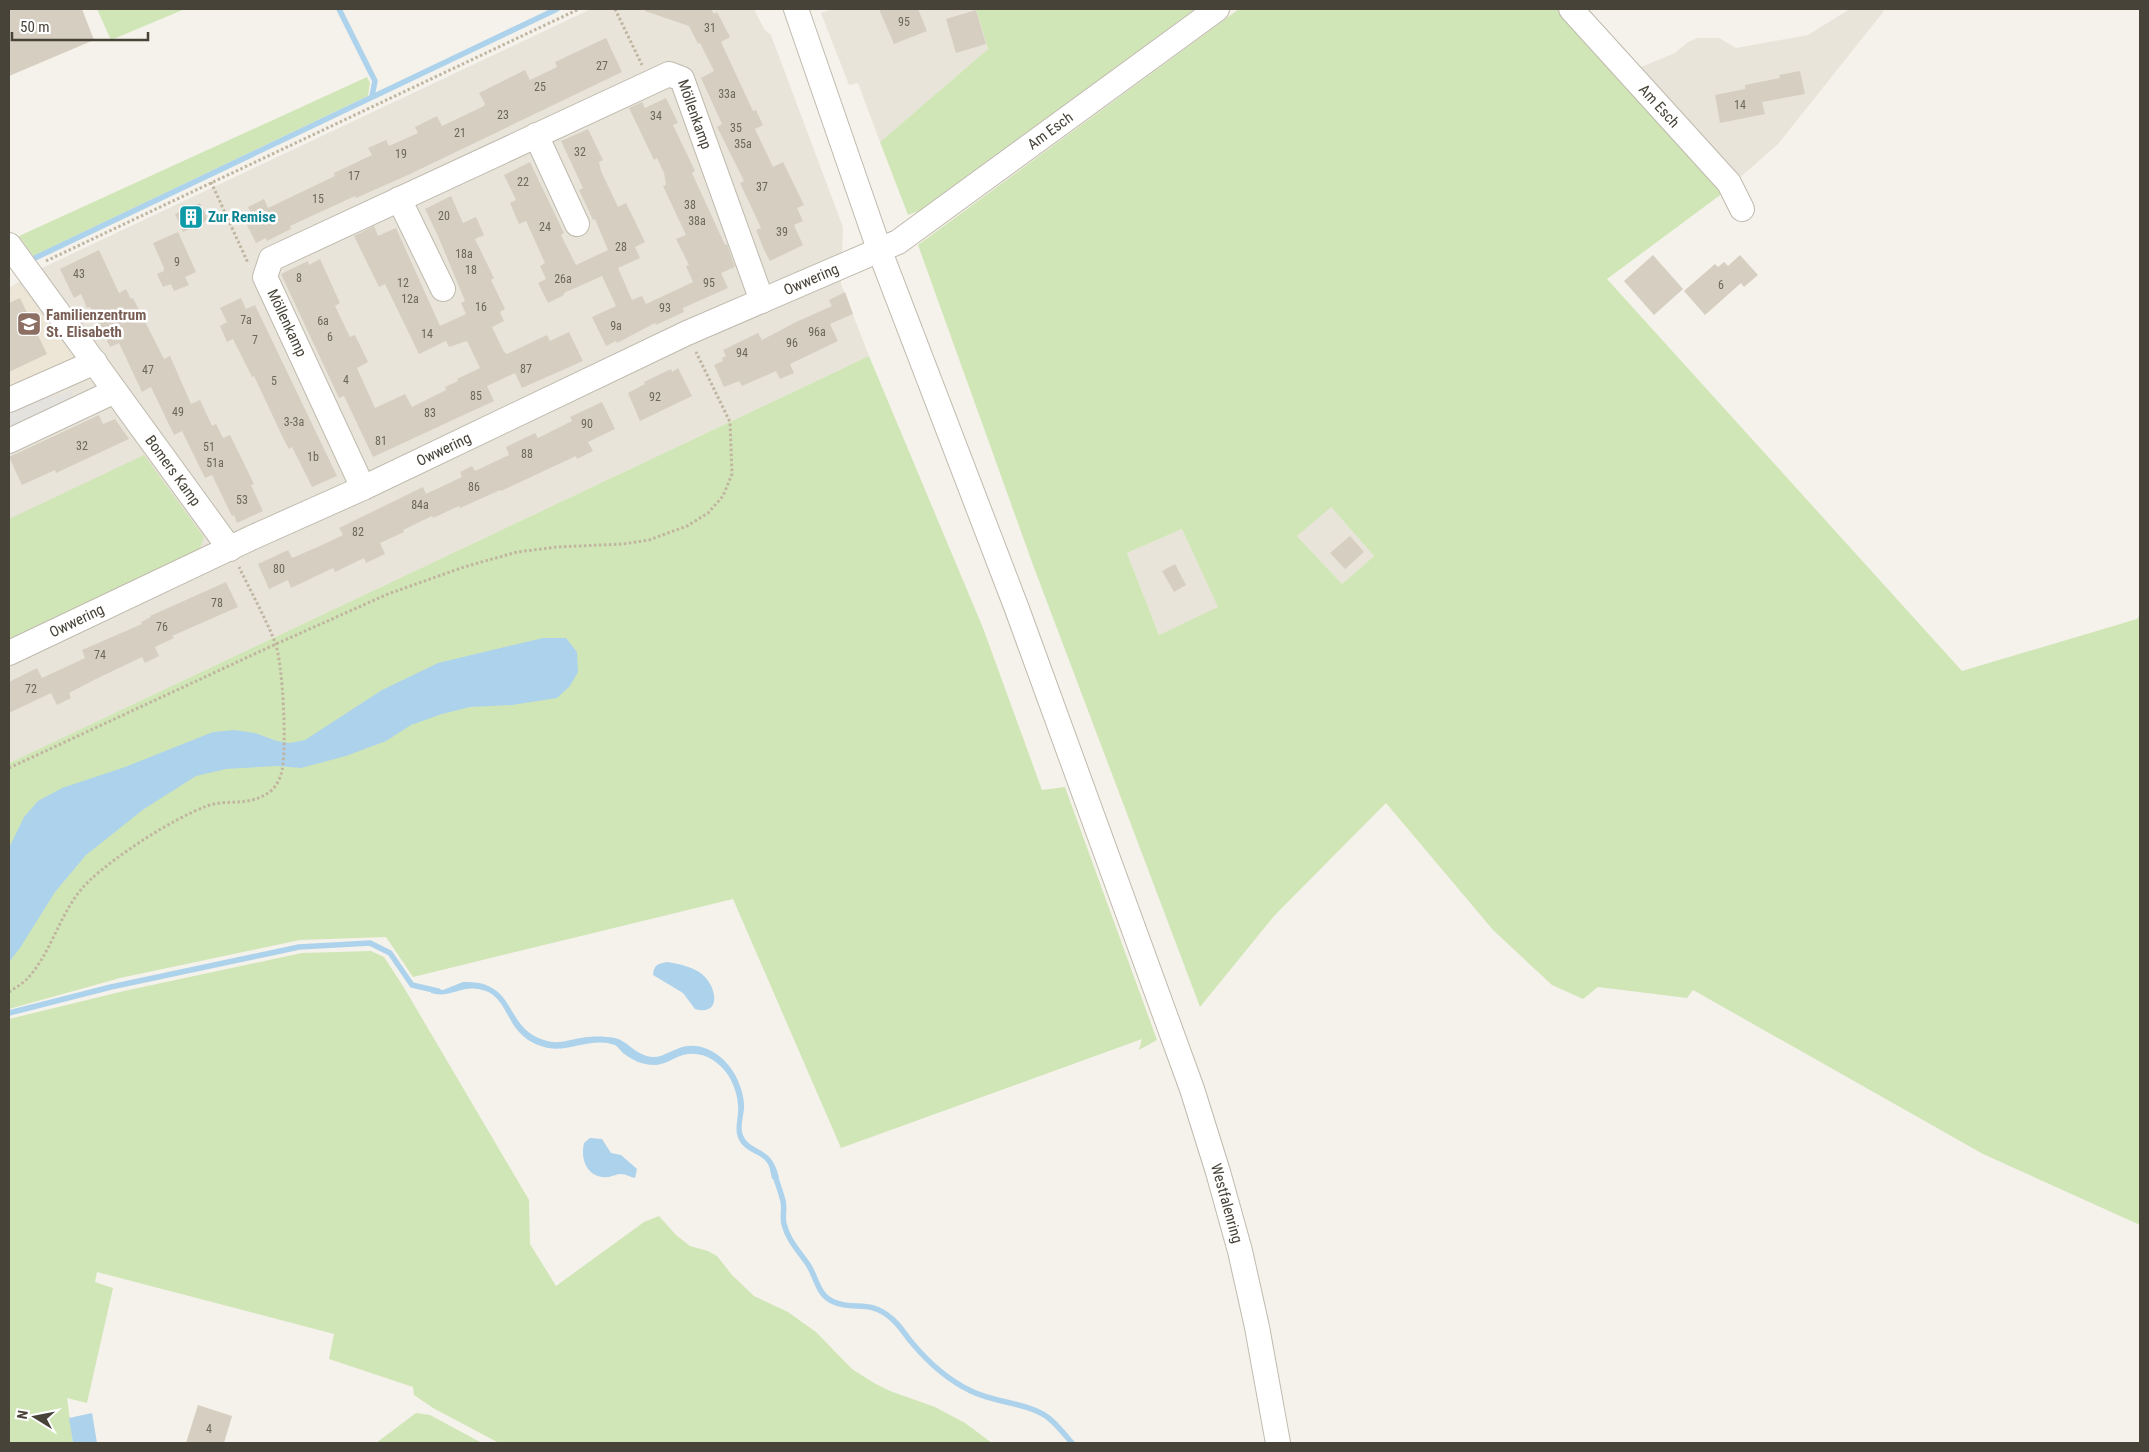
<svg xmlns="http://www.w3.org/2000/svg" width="2149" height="1452" font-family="'Roboto Condensed',sans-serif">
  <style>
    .residential { fill: #e8e4da }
    .education { fill: #ede6d6 }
    .green { fill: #d1e6b7; fill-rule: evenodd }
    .parking { fill: #e4e2df }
    .water { fill: #add2ec }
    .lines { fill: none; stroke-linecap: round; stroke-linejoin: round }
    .stream { stroke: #add2ec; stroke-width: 5.5 }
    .building { fill: #d6cec1 }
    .minor-casing { stroke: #c0baae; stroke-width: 26 }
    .path { stroke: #c0b5a0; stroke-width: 3; stroke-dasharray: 2.5 2.5; stroke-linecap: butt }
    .minor { stroke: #fff; stroke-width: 24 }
    .labels { text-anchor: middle; stroke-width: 5; stroke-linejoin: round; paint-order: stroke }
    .number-label { font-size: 12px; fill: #6c665b }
    .street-label { font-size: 15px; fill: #484339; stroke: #fff }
    .culture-label { font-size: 15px; font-weight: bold; fill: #0d838f; stroke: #fff; text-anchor: start }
    .education-label { font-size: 15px; font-weight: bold; fill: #785e54; stroke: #fff; text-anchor: start }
  </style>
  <rect width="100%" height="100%" fill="#f5f2eb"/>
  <g class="residential">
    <path d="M591,9H754L764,29L771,35L843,227L841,284L869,356L9,763V288L42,268Z"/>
    <path d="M832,9H976L988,49L880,142L858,83L849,85L821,13Z"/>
    <path d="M1850,9H1882L1884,11L1778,144L1736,181L1636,69L1675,53L1688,42L1698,38H1719L1736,48L1808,35Z"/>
    <path d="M1330,506L1374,556L1342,584L1297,536Z"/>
    <path d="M1182,529L1219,608L1159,635L1127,553Z"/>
  </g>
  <path class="education" d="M19,283L75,360L9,393V288Z"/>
  <g class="green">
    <path d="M97,9H185L111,40Z"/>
    <path d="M976,9H1195L921,210L908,215L880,142L988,49Z"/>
    <path d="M1239,9H1562L1727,190L1607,279L1962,671L2137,619L2140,615V1225L1983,1154L1693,990L1687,998L1598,987L1583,999L1552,985L1493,930L1386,803L1274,916L1200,1007L1033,565L918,245ZM1331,507L1374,556L1342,584L1297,536ZM1182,529L1218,607L1159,635L1127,553Z"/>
    <path d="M367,77L370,83L368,96L33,256L19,236Z"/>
    <path d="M869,356L983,628L1042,790L1065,787L1157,1040L1139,1050L1142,1039L841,1148L733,899L413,977L386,937L300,940L120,978L9,1009V763Z"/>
    <path d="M144,455L204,537L200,549L9,640V519Z"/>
    <path d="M371,951L384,957L403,986L529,1200L530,1244L556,1286L644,1222L659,1216L676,1235L690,1246L708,1251L717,1256L732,1275L754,1296L788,1312L816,1332L852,1369L874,1383L890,1391L935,1407L965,1423L992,1443H499L433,1408L414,1395L413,1387L329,1359L334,1334L97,1272L95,1282L113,1288L87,1403L67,1398L73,1443H9V1019L124,991L302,953Z"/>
    <path d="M416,1413L430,1415L482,1443H376Z"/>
  </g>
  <path class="parking" d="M54,384L53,399L73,389L71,407L9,435V405Z"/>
  <g class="water">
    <path d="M543,638H566L577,652L578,672L570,686L557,698L512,705L470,707L442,714L411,725L386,741L346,756L301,768L277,766L226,769L196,776L144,809L86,855L55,892L20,948L9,962V848L24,817L38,801L62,788L125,767L213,732L234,730L255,733L277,741L290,743L305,740L382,690L438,663Z"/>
    <path d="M667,962C679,964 697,967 706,978C718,992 719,1016 695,1009L683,993L653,975C654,965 657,964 667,962Z"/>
    <path d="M463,982C470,982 479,982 486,985C515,996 510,1030 544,1040C558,1045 567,1040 581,1038C591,1036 604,1036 615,1038C628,1041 635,1055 652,1057C661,1058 668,1052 677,1049C699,1039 723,1054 734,1073C740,1083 745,1098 744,1109C743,1118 740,1127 743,1135C747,1145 756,1147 763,1152C773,1158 776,1167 779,1177L772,1179C771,1174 770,1168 768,1164C761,1153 746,1153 739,1140C734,1130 738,1121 738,1111C739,1099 734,1084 728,1075C718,1060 701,1050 683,1055C673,1058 665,1065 654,1065C642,1065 632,1060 623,1053C621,1051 618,1047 615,1045C591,1036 567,1054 544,1047C505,1036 511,1001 486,991C469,985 461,991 446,994C441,995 435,994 431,993V988L443,990Z"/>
    <path d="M590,1138L602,1139L611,1153L621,1155L637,1169L635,1178C630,1177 626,1174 621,1174C617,1174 613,1176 609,1177C588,1179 580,1161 584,1143Z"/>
    <path d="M92,1413L97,1443H73L69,1418Z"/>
  </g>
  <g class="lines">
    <g class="stream">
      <path d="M339,9L375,81L372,96"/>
      <path d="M35,258L557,9"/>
      <path d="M9,1013L111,987L299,947L370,943L390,953L412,985L438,991"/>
      <path d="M774,1173C777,1182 781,1192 783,1201C785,1209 782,1216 784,1224C788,1241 800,1252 809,1266C817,1279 818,1296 834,1302C855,1311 869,1299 891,1318C900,1325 905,1335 913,1344C929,1363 948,1380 971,1391C995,1403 1024,1402 1046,1416C1056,1423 1064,1434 1072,1443"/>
    </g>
  </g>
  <g class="building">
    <path d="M9,9H82L94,40L9,76Z"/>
    <path d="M646,9H711L714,14L717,12L730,37L721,42L753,111L756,110L763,125L755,129L773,167L783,162L804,205L797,208L803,221L794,225L803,245L770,261L765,252L756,230L761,228L740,183L744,181L717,127L722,124L701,78L714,71L700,43L698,44L689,26L645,11Z"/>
    <path d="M879,9H918L927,31L894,44Z"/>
    <path d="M976,10L986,44L956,53L946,19Z"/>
    <path d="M606,38L622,72L408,175L356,198L355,196L290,226L291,229L267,241L266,238L256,243L244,219L252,215L248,207L264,199L268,208L335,176L334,173L372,155L368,148L386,140L389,146L418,133L415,127L437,116L442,126L484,106L485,104L479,93L525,70L530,80L557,67L555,62Z"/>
    <path d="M1800,71L1805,94L1762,102L1765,114L1720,123L1715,95L1745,89V85L1780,78L1779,75Z"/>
    <path d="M666,98L678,123L673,125L695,171L692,173L725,245L727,244L735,267L721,273L728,288L683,308L684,312L656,325L655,323L617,343L616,341L606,346L592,317L616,306L602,276L564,293V295L548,303L538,283L546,279L540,266L545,263L526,221L519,224L510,203L516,200L504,175L530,162L564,233L561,235L576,265L608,250L595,219L593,220L579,190L583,188L561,141L588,129L603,160L599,162L601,171L618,207L626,203L645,242L635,247L640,258L618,268L632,300L642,296L646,304L693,282L686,266L689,265L676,239L686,235L663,186L666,185L664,173L657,158L654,160L629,108L642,102L645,108Z"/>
    <path d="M451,196L463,223L476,217L484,235L475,239L494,278L491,280L505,309L500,312L504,321L492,327L504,352L507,354L547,335L550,341L569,332L583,361L522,388L515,373L487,386L494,401L373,457L344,396L339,398L281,274L308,261L309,265L320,259L340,303L335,306L350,337L355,335L368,362L357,368L375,408L405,394L412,407L446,390L445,387L458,381L457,379L480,368L467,341L449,347L446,341L419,354L385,284L379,287L354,236L374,226L378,236L396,228L440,326L466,314L461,303L465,301L438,236L425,209Z"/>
    <path d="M200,203L208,220L183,232L175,214Z"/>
    <path d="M178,232L196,272L185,277L189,285L174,291L171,284L163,287L157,274L164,271V268L153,243Z"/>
    <path d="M99,250L119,293L126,289L131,299L133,298L164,359L170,356L191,404L200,400L212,426L216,424L223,438L230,435L254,484L251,485L263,511L237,523L234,515L232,516L212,475L205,478L182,431L174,435L151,387L142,392L119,343L110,347L90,307L87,308L81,294L74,298L60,269Z"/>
    <path d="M1653,255L1683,289L1654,315L1624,281Z"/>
    <path d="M1740,255L1758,275L1744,287L1741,283L1705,315L1684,291L1715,264L1718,267L1724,262L1728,266Z"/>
    <path d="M845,292L853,314L830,324L838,341L790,364L794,373L780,379L776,371L742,386L739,381L724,387L714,365L723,361L722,358L726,356L723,350L758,333L762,340L796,322L832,306L829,300Z"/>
    <path d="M20,298L47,354L9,372V303Z"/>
    <path d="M241,298L246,309L255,305L337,476L312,487L292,447L289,449L284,440L254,376L252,377L233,339L227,342L220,326L227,322L220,308Z"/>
    <path d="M678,368L692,396L640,421L628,393L645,384L644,382L671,369L672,372Z"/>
    <path d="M602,402L615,429L588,442L593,451L577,459L576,456L501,491L500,490L460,508L459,506L433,518L432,516L403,530L404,532L380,543L385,554L366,563L364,558L335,572L333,568L291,588L288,580L269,589L258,564L288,550L292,558L322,545L343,535L339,528L423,487L426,494L462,477L460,472L472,466L475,471L509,455L506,447L535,433L538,438L572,421L570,417Z"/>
    <path d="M99,415L103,424L115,419L129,439L56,473L55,470L22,485L9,457Z"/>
    <path d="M1350,536L1364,552L1345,569L1330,553Z"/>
    <path d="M1175,564L1186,585L1174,592L1162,571Z"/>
    <path d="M226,582L238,607L172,636L174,638L155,647L159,656L145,663L142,657L96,679L69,693L71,698L57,705L51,693L9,713V682L37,668L42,678L85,658L82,650L142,624L141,622L151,617L150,616Z"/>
    <path d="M198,1405L232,1416L224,1443H186Z"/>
  </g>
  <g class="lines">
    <defs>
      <g id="minor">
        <path id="s1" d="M796,9L879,249L1017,609L1192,1089L1218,1172L1240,1251L1257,1327L1278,1443"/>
        <path id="s2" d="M1571,9L1729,183L1742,209"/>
        <path d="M536,135L577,224"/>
        <path d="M399,199L443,289"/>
        <path id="s3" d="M9,245L230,549"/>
        <path d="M9,400L95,362"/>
        <path d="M9,441L115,391"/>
        <path id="s4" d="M363,488L265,277L271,259L669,74L682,79L762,301"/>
        <path id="s5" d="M9,653L251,538L363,488L687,333L898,242L1217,9"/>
      </g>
    </defs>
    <use href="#minor" class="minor-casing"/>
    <g class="path">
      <path d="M615,9L642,65"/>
      <path d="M211,182L248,263"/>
      <path d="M46,261L579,9"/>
      <path d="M9,768L276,644L388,594L464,567L517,552L557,547L623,544L649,540L687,526L708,513L723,496L732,474L730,422L696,352"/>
      <path d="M9,992C15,988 22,984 27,979C54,950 60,908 90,880C117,855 172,819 207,806C230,798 250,808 272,790C277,785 281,777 282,770C287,748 283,663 275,642C265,617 251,592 239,567"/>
    </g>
    <use href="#minor" class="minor"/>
  </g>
  <defs>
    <symbol id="building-square" viewBox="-11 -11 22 22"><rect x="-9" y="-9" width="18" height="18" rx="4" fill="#0f9aa8" stroke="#fff"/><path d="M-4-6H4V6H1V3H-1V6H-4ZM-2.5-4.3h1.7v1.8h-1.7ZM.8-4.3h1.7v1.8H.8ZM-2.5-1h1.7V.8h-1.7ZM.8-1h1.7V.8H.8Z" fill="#fff"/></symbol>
    <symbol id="school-square" viewBox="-11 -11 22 22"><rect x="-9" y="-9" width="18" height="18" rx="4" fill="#8d6e63" stroke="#fff"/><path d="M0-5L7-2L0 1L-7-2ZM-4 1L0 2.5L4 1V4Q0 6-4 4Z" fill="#fff"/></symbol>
  </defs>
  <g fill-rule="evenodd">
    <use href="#building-square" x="177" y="203" width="28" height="28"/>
    <use href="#school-square" x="15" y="310" width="28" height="28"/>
  </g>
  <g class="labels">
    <g class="number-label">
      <text x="904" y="26">95</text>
      <text x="710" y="32">31</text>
      <text x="602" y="70">27</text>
      <text x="540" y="91">25</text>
      <text x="727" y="98">33a</text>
      <text x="1740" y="109">14</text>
      <text x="503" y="119">23</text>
      <text x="656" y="120">34</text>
      <text x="736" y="132">35</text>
      <text x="460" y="137">21</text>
      <text x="743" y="148">35a</text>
      <text x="580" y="156">32</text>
      <text x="401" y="158">19</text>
      <text x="354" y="180">17</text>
      <text x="523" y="186">22</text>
      <text x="762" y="191">37</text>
      <text x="318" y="203">15</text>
      <text x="690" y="209">38</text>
      <text x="444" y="220">20</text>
      <text x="697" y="225">38a</text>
      <text x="545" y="231">24</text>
      <text x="782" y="236">39</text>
      <text x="621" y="251">28</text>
      <text x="464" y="258">18a</text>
      <text x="177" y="266">9</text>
      <text x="471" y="274">18</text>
      <text x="79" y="278">43</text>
      <text x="299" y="282">8</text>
      <text x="563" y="283">26a</text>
      <text x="403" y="287">12</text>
      <text x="709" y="287">95</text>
      <text x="1721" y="289">6</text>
      <text x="410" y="303">12a</text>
      <text x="481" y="311">16</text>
      <text x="665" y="312">93</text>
      <text x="246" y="324">7a</text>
      <text x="323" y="325">6a</text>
      <text x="616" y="330">9a</text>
      <text x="817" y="336">96a</text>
      <text x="427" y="338">14</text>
      <text x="330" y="341">6</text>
      <text x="255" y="344">7</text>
      <text x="792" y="347">96</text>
      <text x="742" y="357">94</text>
      <text x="526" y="373">87</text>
      <text x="148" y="374">47</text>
      <text x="346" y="384">4</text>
      <text x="274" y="385">5</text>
      <text x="476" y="400">85</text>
      <text x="655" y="401">92</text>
      <text x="178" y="416">49</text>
      <text x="430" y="417">83</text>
      <text x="294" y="426">3-3a</text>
      <text x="587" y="428">90</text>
      <text x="381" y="445">81</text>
      <text x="82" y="450">32</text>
      <text x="209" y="451">51</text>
      <text x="527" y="458">88</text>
      <text x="313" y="461">1b</text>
      <text x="215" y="467">51a</text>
      <text x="474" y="491">86</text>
      <text x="242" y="504">53</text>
      <text x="420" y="509">84a</text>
      <text x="358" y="536">82</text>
      <text x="279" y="573">80</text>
      <text x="217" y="607">78</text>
      <text x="162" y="631">76</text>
      <text x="100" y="659">74</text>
      <text x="31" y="693">72</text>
      <text x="209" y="1433">4</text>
    </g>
    <g class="street-label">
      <text dy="5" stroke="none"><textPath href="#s2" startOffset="131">Am Esch</textPath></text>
      <text dy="5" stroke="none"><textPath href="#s4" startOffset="742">Möllenkamp</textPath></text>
      <text dy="5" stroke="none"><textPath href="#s5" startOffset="1168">Am Esch</textPath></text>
      <text dy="5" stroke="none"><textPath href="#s5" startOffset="885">Owwering</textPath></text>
      <text transform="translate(287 323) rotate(65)" y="5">Möllenkamp</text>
      <text dy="5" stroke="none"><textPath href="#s5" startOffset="480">Owwering</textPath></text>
      <text dy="5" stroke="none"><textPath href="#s3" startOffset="279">Bomers Kamp</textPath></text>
      <text dy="5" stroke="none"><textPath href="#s5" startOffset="75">Owwering</textPath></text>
      <text dy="5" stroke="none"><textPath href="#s1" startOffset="1270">Westfalenring</textPath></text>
    </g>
    <g class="culture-label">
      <text x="208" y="222">Zur Remise</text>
    </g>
    <g class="education-label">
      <text x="46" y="320">Familienzentrum<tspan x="46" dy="17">St. Elisabeth</tspan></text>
    </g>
  </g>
  <rect width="2149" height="1452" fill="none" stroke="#484339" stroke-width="20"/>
  <g transform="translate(35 1417) rotate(280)" stroke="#ffffff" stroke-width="4" paint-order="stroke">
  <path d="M0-4L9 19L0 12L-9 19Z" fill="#484339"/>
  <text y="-8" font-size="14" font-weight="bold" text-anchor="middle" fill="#484339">N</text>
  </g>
  <path d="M12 32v8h136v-8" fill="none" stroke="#484339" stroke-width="2.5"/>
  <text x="20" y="32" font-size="15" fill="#484339" stroke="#ffffff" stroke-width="4" paint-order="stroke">50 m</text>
</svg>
